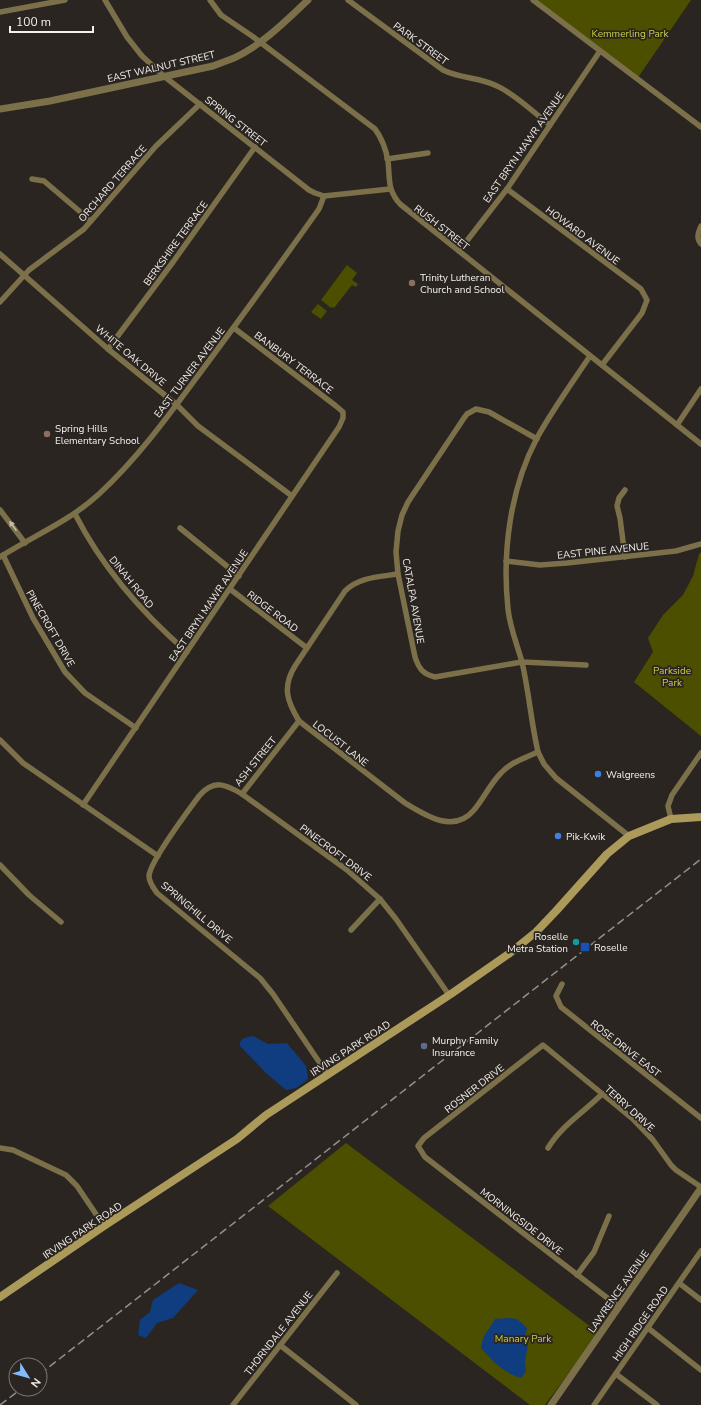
<svg xmlns="http://www.w3.org/2000/svg" width="701" height="1405" font-family="'Nunito Sans',sans-serif">
  <style>
    .green { fill: #4c4f00 }
    .water { fill: #103c80 }
    .lines { fill: none; stroke-linecap: round; stroke-linejoin: round }
    .minor { stroke: #7b704a; stroke-width: 5.5 }
    .tertiary { stroke: #7b704a; stroke-width: 7 }
    .secondary { stroke: #ac9a5b; stroke-width: 8 }
    .rail { stroke: #94908c; stroke-width: 1.5; stroke-dasharray: 8 4; stroke-linecap: butt }
    .oneway { fill: #c4bdac }
    .education-dot { fill: #8d6e63; stroke: #2a2520; stroke-width: 1.5 }
    .shop-dot { fill: #3f7fe0; stroke: #2a2520; stroke-width: 1.5 }
    .culture-dot { fill: #0f9aa8; stroke: #2a2520; stroke-width: 1.5 }
    .transit-dot { fill: #1a4fb4; stroke: #2a2520; stroke-width: 1.5 }
    .service-dot { fill: #5c6f8a; stroke: #2a2520; stroke-width: 1.5 }
    .labels { text-anchor: middle; stroke-width: 3.5; stroke-linejoin: round; paint-order: stroke }
    .park-label { font-size: 10px; fill: #cad149; stroke: #2a2520 }
    .street-label { font-size: 10px; fill: #f4f0ed; stroke: #2a2520 }
    .poi-label { font-size: 10px; fill: #f4f0ed; stroke: #2a2520; text-anchor: start }
  </style>
  <rect width="100%" height="100%" fill="#2a2520"/>
  <g class="green">
    <path d="M533,0H691L637,79Z"/>
    <path d="M347,265L357,273L352,280L358,284L356,287L352,285L334,308L332,307L331,308L321,300Z"/>
    <path d="M318,304L327,311L321,319L311,312Z"/>
    <path d="M701,552V736L634,682L653,652L648,638L663,615L683,595L693,576L699,554Z"/>
    <path d="M346,1143L599,1333L545,1405H530L268,1206Z"/>
  </g>
  <g class="water">
    <path d="M253,1036L268,1044L287,1043L306,1066L308,1077L307,1080L296,1088L286,1090L266,1073L240,1046V1042L244,1038Z"/>
    <path d="M179,1283L198,1290L173,1318L157,1323L146,1338L138,1335L140,1320L150,1312L153,1300Z"/>
    <path d="M508,1318L517,1319L527,1328L525,1338L528,1345L525,1361L526,1371L521,1378C504,1373 492,1361 481,1348L483,1338L495,1319Z"/>
  </g>
  <g class="lines">
    <g class="minor">
      <path d="M105,0L127,37L142,56L165,77L309,190L315,193L324,196L390,189"/>
      <path d="M210,0L221,15L252,36L375,129C381,137 386,150 388,161C390,178 387,190 400,204L701,444"/>
      <path d="M348,0L443,70C461,79 480,77 497,86C515,94 534,113 550,125"/>
      <path d="M533,0L701,127"/>
      <path d="M0,12L65,0"/>
      <path d="M387,159L428,153"/>
      <path d="M32,179L44,181L91,221"/>
      <path d="M507,189L641,289L647,300L642,313L602,365"/>
      <path d="M701,226C698,233 696,238 701,244"/>
      <path d="M459,251L507,189L600,51"/>
      <path d="M0,254L108,349L177,405L198,426L292,496"/>
      <path d="M0,302L29,270L84,229L156,146L200,104"/>
      <path d="M108,349L173,262L255,147"/>
      <path d="M590,356C572,383 553,409 537,438C510,489 502,552 508,609C510,628 517,644 522,662C529,692 531,722 538,752L544,764L556,778L629,836"/>
      <path d="M677,425L701,389"/>
      <path d="M537,439L489,412L476,409L467,414L464,418L408,502L402,515L398,531L396,552L398,574L415,657C419,669 423,674 435,677L522,662L586,665"/>
      <path d="M625,490L619,498L617,506L620,518L625,557"/>
      <path d="M0,510L25,543"/>
      <path d="M75,514C102,567 142,613 187,652"/>
      <path d="M180,528L239,576"/>
      <path d="M3,555L33,618L65,672L85,693L136,728"/>
      <path d="M0,557C33,536 70,521 99,494C138,458 169,415 200,373C240,319 280,264 319,209L324,196"/>
      <path d="M506,561L540,565L567,563L676,551L701,544"/>
      <path d="M398,574C379,577 359,577 345,591L295,666C282,687 287,701 299,721L405,803C426,816 454,834 474,810C484,798 490,784 501,773C511,762 525,758 538,752"/>
      <path d="M230,589L307,648"/>
      <path d="M0,740L23,763L158,856"/>
      <path d="M242,794L299,721"/>
      <path d="M83,805L339,427L343,418V412L336,406L234,328"/>
      <path d="M671,819L668,806L672,795L701,753"/>
      <path d="M0,865L29,895L61,922"/>
      <path d="M351,930L380,899"/>
      <path d="M562,984L556,996L561,1007L701,1118"/>
      <path d="M328,1075L273,994L260,978L157,893C154,889 149,882 149,876C150,861 188,811 199,796C214,779 225,784 242,794L347,870L380,899L396,919L449,995"/>
      <path d="M0,1148L13,1150L66,1175L77,1186L104,1226"/>
      <path d="M548,1148C561,1126 584,1112 602,1094"/>
      <path d="M577,1275L594,1252L609,1216"/>
      <path d="M679,1283L701,1300"/>
      <path d="M619,1307L425,1157L418,1146L424,1138L543,1045L634,1120L653,1140L671,1165L676,1170L701,1187"/>
      <path d="M648,1328L701,1370"/>
      <path d="M280,1345L356,1405"/>
      <path d="M616,1374L657,1405"/>
      <path d="M233,1405L337,1273"/>
      <path d="M594,1405L701,1251"/>
    </g>
    <g class="tertiary">
      <path d="M0,109L50,101L213,66C220,63 227,61 234,58C262,45 286,21 308,0"/>
      <path d="M551,1405L701,1188"/>
    </g>
    <path class="secondary" d="M0,1297L104,1226L237,1139L266,1115L451,994L510,953L536,932L556,911L607,854L629,836L671,819L701,817"/>
    <g class="rail">
      <path d="M40,1374L701,859"/>
      <path d="M0,1405L21,1389"/>
    </g>
  </g>
  <defs><path id="oneway-solid" d="M-6-.8H1V-3.2L6.5 0L1 3.2V.8H-6Z"/></defs>
  <use class="oneway" href="#oneway-solid" transform="translate(13 526) rotate(-126)"/>
  <g class="education-dot">
    <circle cx="412" cy="283" r="4"/>
    <circle cx="47" cy="434" r="4"/>
  </g>
  <g class="shop-dot">
    <circle cx="598" cy="774" r="4"/>
    <circle cx="558" cy="836" r="4"/>
  </g>
  <circle class="culture-dot" cx="576" cy="942" r="4"/>
  <rect class="transit-dot" x="580" y="942" width="10" height="10" rx="2"/>
  <circle class="service-dot" cx="424" cy="1046" r="4"/>
  <g class="labels">
    <g class="park-label">
      <text x="630" y="37">Kemmerling Park</text>
      <text x="672" y="674">Parkside<tspan x="672" dy="12">Park</tspan></text>
      <text x="523" y="1342">Manary Park</text>
    </g>
    <g class="street-label">
      <text transform="translate(421 43) rotate(36)" y="4">PARK STREET</text>
      <text transform="translate(161 66) rotate(-13)" y="4">EAST WALNUT STREET</text>
      <text transform="translate(236 121) rotate(38)" y="4">SPRING STREET</text>
      <text transform="translate(523 147) rotate(-55)" y="4">EAST BRYN MAWR AVENUE</text>
      <text transform="translate(112 183) rotate(-49)" y="4">ORCHARD TERRACE</text>
      <text transform="translate(442 227) rotate(38)" y="4">RUSH STREET</text>
      <text transform="translate(583 235) rotate(37)" y="4">HOWARD AVENUE</text>
      <text transform="translate(175 243) rotate(-54)" y="4">BERKSHIRE TERRACE</text>
      <text transform="translate(131 355) rotate(40)" y="4">WHITE OAK DRIVE</text>
      <text transform="translate(294 362) rotate(37)" y="4">BANBURY TERRACE</text>
      <text transform="translate(189 372) rotate(-53)" y="4">EAST TURNER AVENUE</text>
      <text transform="translate(603 550) rotate(-6)" y="4">EAST PINE AVENUE</text>
      <text transform="translate(132 582) rotate(51)" y="4">DINAH ROAD</text>
      <text transform="translate(414 601) rotate(80)" y="4">CATALPA AVENUE</text>
      <text transform="translate(208 605) rotate(-56)" y="4">EAST BRYN MAWR AVENUE</text>
      <text transform="translate(273 611) rotate(37)" y="4">RIDGE ROAD</text>
      <text transform="translate(51 628) rotate(60)" y="4">PINECROFT DRIVE</text>
      <text transform="translate(341 743) rotate(38)" y="4">LOCUST LANE</text>
      <text transform="translate(255 761) rotate(-51)" y="4">ASH STREET</text>
      <text transform="translate(336 852) rotate(37)" y="4">PINECROFT DRIVE</text>
      <text transform="translate(197 912) rotate(40)" y="4">SPRINGHILL DRIVE</text>
      <text transform="translate(350 1048) rotate(-33)" y="4">IRVING PARK ROAD</text>
      <text transform="translate(626 1048) rotate(38)" y="4">ROSE DRIVE EAST</text>
      <text transform="translate(474 1088) rotate(-38)" y="4">ROSNER DRIVE</text>
      <text transform="translate(630 1108) rotate(42)" y="4">TERRY DRIVE</text>
      <text transform="translate(522 1221) rotate(38)" y="4">MORNINGSIDE DRIVE</text>
      <text transform="translate(82 1230) rotate(-34)" y="4">IRVING PARK ROAD</text>
      <text transform="translate(618 1291) rotate(-55)" y="4">LAWRENCE AVENUE</text>
      <text transform="translate(640 1323) rotate(-55)" y="4">HIGH RIDGE ROAD</text>
      <text transform="translate(278 1333) rotate(-52)" y="4">THORNDALE AVENUE</text>
    </g>
    <g class="poi-label">
      <text x="420" y="281">Trinity Lutheran<tspan x="420" dy="12">Church and School</tspan></text>
      <text x="55" y="432">Spring Hills<tspan x="55" dy="12">Elementary School</tspan></text>
      <text x="606" y="778">Walgreens</text>
      <text x="566" y="840">Pik-Kwik</text>
      <text x="568" y="940" text-anchor="end">Roselle<tspan x="568" dy="12">Metra Station</tspan></text>
      <text x="594" y="951">Roselle</text>
      <text x="432" y="1044">Murphy Family<tspan x="432" dy="12">Insurance</tspan></text>
    </g>
  </g>
  <g transform="translate(28 1377) rotate(127)"><circle r="19" fill="#2a2520" stroke="#7b7672"/>
  <path d="M0-3L7 15L0 10L-7 15Z" fill="#84bbfb"/>
  <text y="-6" font-size="11" font-weight="bold" text-anchor="middle" fill="#f4f0ed">N</text>
  </g>
  <path d="M10 26v6h83v-6" fill="none" stroke="#f4f0ed" stroke-width="2"/>
  <text x="16" y="26" font-size="12" fill="#f4f0ed" stroke="#2a2520" stroke-width="3" paint-order="stroke">100 m</text>
</svg>
